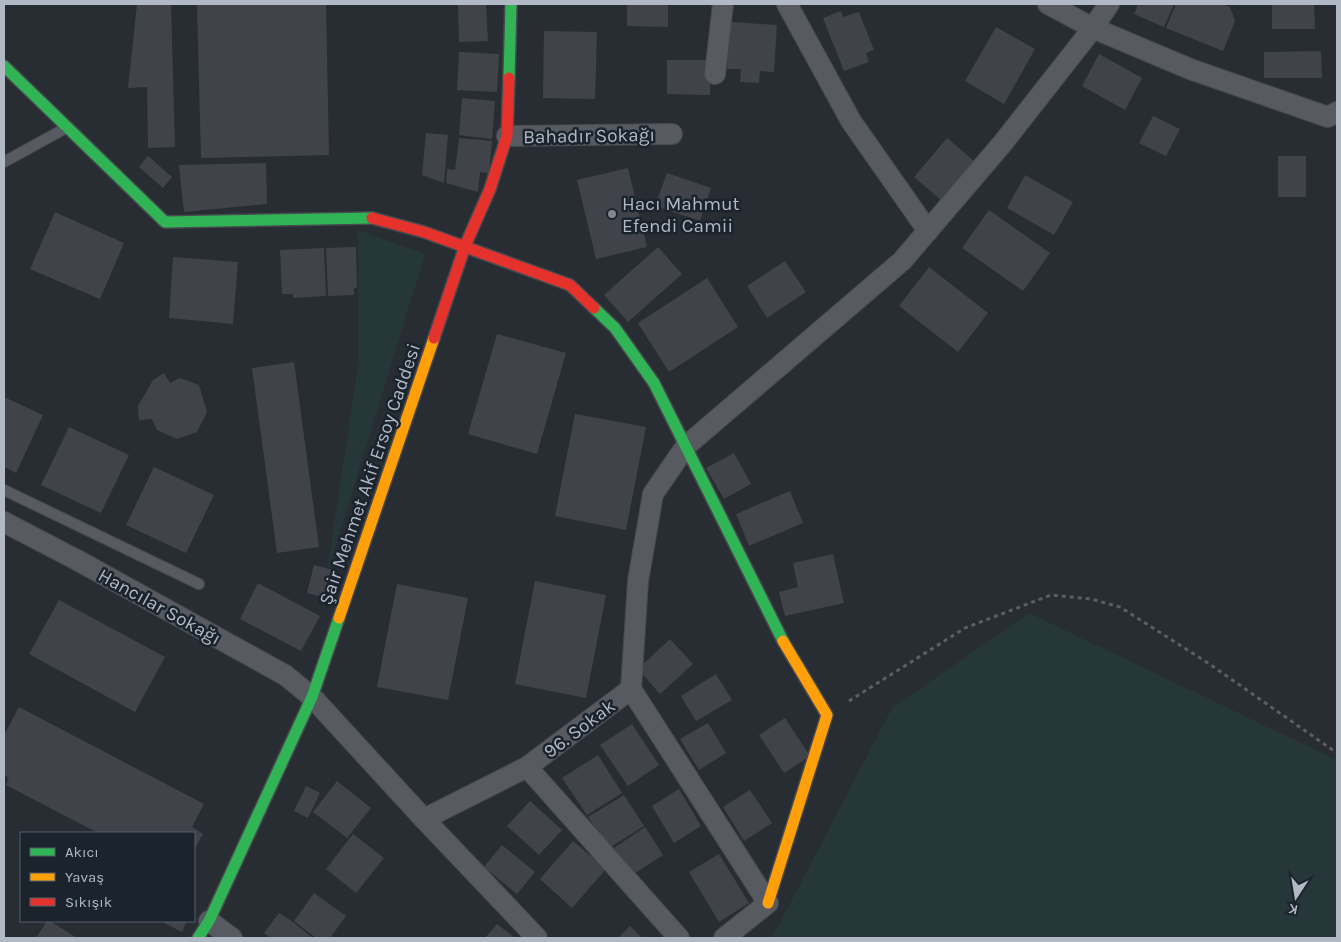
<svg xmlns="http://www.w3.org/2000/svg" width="1341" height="942" font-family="Karla,sans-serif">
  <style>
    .green { fill: #253739 }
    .building { fill: #40444a }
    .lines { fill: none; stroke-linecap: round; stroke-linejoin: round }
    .lane-casing { stroke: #46494e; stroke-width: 12 }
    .street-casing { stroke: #46494e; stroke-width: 22 }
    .fast-casing { stroke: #46494e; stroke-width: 14 }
    .slow-casing { stroke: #46494e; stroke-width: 14 }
    .jam-casing { stroke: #46494e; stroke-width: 14 }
    .path { stroke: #5a5f65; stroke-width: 3; stroke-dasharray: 4 4; stroke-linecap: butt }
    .lane { stroke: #575b61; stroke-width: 10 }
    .street { stroke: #575b61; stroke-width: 20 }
    .fast { stroke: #30b455; stroke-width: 11 }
    .slow { stroke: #ff9f0a; stroke-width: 11 }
    .jam { stroke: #e5322d; stroke-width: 11 }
    .poi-dot { fill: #818892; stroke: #1b232d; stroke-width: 2 }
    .labels { text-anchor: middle; stroke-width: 5; stroke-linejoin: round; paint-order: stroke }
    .street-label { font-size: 19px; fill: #b1b9c5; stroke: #1b232d }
    .poi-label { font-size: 19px; fill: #b1b9c5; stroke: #1b232d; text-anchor: start }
  </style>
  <rect width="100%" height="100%" fill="#282d33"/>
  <g class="green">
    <path d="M358,230L425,254L326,578L359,359Z"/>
    <path d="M1029,613L1337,760V938H772L892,708Z"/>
  </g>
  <g class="building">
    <path d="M137,4H171L175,147L148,148L147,87L128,88Z"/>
    <path d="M197,4H326L329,155L201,158Z"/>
    <path d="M486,4L488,41L459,42L458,5Z"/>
    <path d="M627,4H668V27L627,26Z"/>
    <path d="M1138,4H1174L1164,27L1134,14Z"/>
    <path d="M1176,4H1221L1230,7L1235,21L1223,51L1166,28Z"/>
    <path d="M1272,4H1314L1315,29H1272Z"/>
    <path d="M841,11L843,17L859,12L874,50L866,53L869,62L844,71L823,18Z"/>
    <path d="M730,22L777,25L774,72L760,71L759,83L740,82L741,69H727Z"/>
    <path d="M996,27L1035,49L1004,104L965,81Z"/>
    <path d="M544,31L597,32L595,99L543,98Z"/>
    <path d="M1321,51L1322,78H1264V52Z"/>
    <path d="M459,52L499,54L497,92L457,90Z"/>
    <path d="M1099,54L1142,78L1125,110L1082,86Z"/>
    <path d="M667,60H710V95L667,94Z"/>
    <path d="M462,98L495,101L492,139L459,135Z"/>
    <path d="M1153,116L1180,129L1166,156L1139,143Z"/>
    <path d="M426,133L448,135L444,183L422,175Z"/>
    <path d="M459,138L492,141L489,173L480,172L478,192L446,183L447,169L455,170Z"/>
    <path d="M947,138L974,161L941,200L914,177Z"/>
    <path d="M148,156L172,177L163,188L139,167Z"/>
    <rect x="1278" y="156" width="28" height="41"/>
    <path d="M266,163L267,204L184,212L179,165Z"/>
    <path d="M628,168L647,247L596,259L577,180Z"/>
    <path d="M667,173L711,188L700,221L655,206Z"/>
    <path d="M1025,175L1073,202L1054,235L1007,208Z"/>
    <path d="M989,210L1050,253L1023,291L962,248Z"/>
    <path d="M55,212L124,243L100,299L30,269Z"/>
    <path d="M356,247L357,288H354V295L328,296L326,248Z"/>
    <path d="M658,247L682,274L628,322L604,295Z"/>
    <path d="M324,248L326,296L293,298V294H282L280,250Z"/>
    <path d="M173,257L238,262L233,324L169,318Z"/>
    <path d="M785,261L806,292L767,318L747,286Z"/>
    <path d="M929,267L988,313L958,352L899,306Z"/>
    <path d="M707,278L738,327L669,372L638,323Z"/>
    <path d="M497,334L566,353L537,454L468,434Z"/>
    <path d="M294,362L319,547L277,553L252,368Z"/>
    <path d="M164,373L170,383L180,378L199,385L207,412L197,432L177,439L157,430L152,419L139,420L138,406L153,380Z"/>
    <path d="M4,397L43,415L16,473L4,467Z"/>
    <path d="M575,414L646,427L626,530L555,516Z"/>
    <path d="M69,427L129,455L101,513L41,485Z"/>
    <path d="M734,453L751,484L724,499L706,468Z"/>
    <path d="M154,467L214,495L186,553L126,525Z"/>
    <path d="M790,491L803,523L749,546L736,514Z"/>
    <path d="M833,554L844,603L785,616L779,592L798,587L793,563Z"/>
    <path d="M314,565L337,571L330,599L307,593Z"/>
    <path d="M535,581L606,595L586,698L515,684Z"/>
    <path d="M258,583L320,616L301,651L240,619Z"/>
    <path d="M397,584L468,598L448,700L377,687Z"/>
    <path d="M59,600L165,657L135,712L29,654Z"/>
    <path d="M670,639L693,664L660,694L638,669Z"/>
    <path d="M716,674L732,700L696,721L681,696Z"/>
    <path d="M19,707L204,804L192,827L203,834L194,850V833H98L6,785L9,778L4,775V735Z"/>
    <path d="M785,718L810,756L784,773L759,735Z"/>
    <path d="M708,723L726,753L699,770L680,739Z"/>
    <path d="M632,724L659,765L628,786L600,745Z"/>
    <path d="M598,755L622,793L587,815L562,778Z"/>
    <path d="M337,781L371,808L347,838L313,812Z"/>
    <path d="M306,786L320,793L308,818L294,811Z"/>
    <path d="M679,789L701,826L674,843L652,806Z"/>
    <path d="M750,790L772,823L744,841L723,807Z"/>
    <path d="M624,795L644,826L609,848L588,817Z"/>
    <path d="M530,801L562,830L539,855L507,826Z"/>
    <path d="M645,827L663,855L632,875L614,848Z"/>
    <path d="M353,834L384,858L356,893L326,869Z"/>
    <path d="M573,841L606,869L572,908L540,879Z"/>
    <path d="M502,845L535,872L517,894L484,867Z"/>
    <path d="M719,854L749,903L719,922L689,872Z"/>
    <path d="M314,893L346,916L330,938H316L294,921Z"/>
    <path d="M279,913L293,922L313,938H271L264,933Z"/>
    <path d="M47,921H50L77,938H36Z"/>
    <path d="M160,921H187L182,932Z"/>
    <path d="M497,924L515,938H485Z"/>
    <path d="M630,926L642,938H618Z"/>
  </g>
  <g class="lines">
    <defs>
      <g id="lane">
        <path d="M4,162L66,128"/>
        <path d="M4,490L199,584"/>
      </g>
      <g id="street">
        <path d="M787,4L851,121L928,231"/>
        <path d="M1109,4L1093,28L1190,69L1328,117L1337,112"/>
        <path d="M715,74L723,4"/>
        <path d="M507,136L672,134"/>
        <path d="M4,522L77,560L285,675L312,697L424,819L527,767L679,938"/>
        <path d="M527,767L631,689"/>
        <path d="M424,819L537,938"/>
        <path d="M209,921L232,938"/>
        <path d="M724,938L768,903L631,689L638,581L653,494L686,446L902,261L1002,144L1093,28L1048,4"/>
      </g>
      <g id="fast">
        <path d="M4,66L165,222L372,218"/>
        <path d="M509,78L511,4"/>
        <path d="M594,308L615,328L654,383L783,641"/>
        <path d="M198,938L209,921L312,697L339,618"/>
      </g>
      <g id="slow">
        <path d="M339,618L434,338"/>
        <path d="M768,903L827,715L783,641"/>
      </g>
      <g id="jam">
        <path d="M372,218L424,232L570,285L594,308"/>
        <path d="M434,338L465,246L490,189L507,136L509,78"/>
      </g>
    </defs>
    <use href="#lane" class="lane-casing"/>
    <use href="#street" class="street-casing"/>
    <use href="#fast" class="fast-casing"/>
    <use href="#slow" class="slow-casing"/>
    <use href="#jam" class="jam-casing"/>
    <path class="path" d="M849,701L965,628L1051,595L1091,599L1120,607L1208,663L1337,753"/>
    <use href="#lane" class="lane"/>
    <use href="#street" class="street"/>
    <use href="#fast" class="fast"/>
    <use href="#slow" class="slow"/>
    <use href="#jam" class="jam"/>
  </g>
  <circle class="poi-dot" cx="612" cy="214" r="5"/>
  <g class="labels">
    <g class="street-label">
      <text transform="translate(589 135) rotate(-1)" y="7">Bahadır Sokağı</text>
      <text transform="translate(369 474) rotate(-71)" y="7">Şair Mehmet Akif Ersoy Caddesi</text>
      <text transform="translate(160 606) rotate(29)" y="7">Hancılar Sokağı</text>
      <text transform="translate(579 728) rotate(-37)" y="7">96. Sokak</text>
    </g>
    <g class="poi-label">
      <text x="622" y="210">Hacı Mahmut<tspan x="622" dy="22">Efendi Camii</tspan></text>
    </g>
  </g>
  <rect width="1341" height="942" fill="none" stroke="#b1b9c5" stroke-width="10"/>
  <rect x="20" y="832" width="175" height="90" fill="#1b232d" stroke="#575f6a"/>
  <rect x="30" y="848" width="25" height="8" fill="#30b455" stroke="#575f6a"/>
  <text x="65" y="857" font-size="15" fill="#b1b9c5">Akıcı</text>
  <rect x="30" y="873" width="25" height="8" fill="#ff9f0a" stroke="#575f6a"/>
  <text x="65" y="882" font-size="15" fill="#b1b9c5">Yavaş</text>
  <rect x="30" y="898" width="25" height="8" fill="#e5322d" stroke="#575f6a"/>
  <text x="65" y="907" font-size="15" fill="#b1b9c5">Sıkışık</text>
  <g transform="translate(1296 897) rotate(192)" stroke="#1b232d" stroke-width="4" paint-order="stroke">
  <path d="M0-4L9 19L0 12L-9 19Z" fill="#b1b9c5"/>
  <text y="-8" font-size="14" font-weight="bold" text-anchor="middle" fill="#b1b9c5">K</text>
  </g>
</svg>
